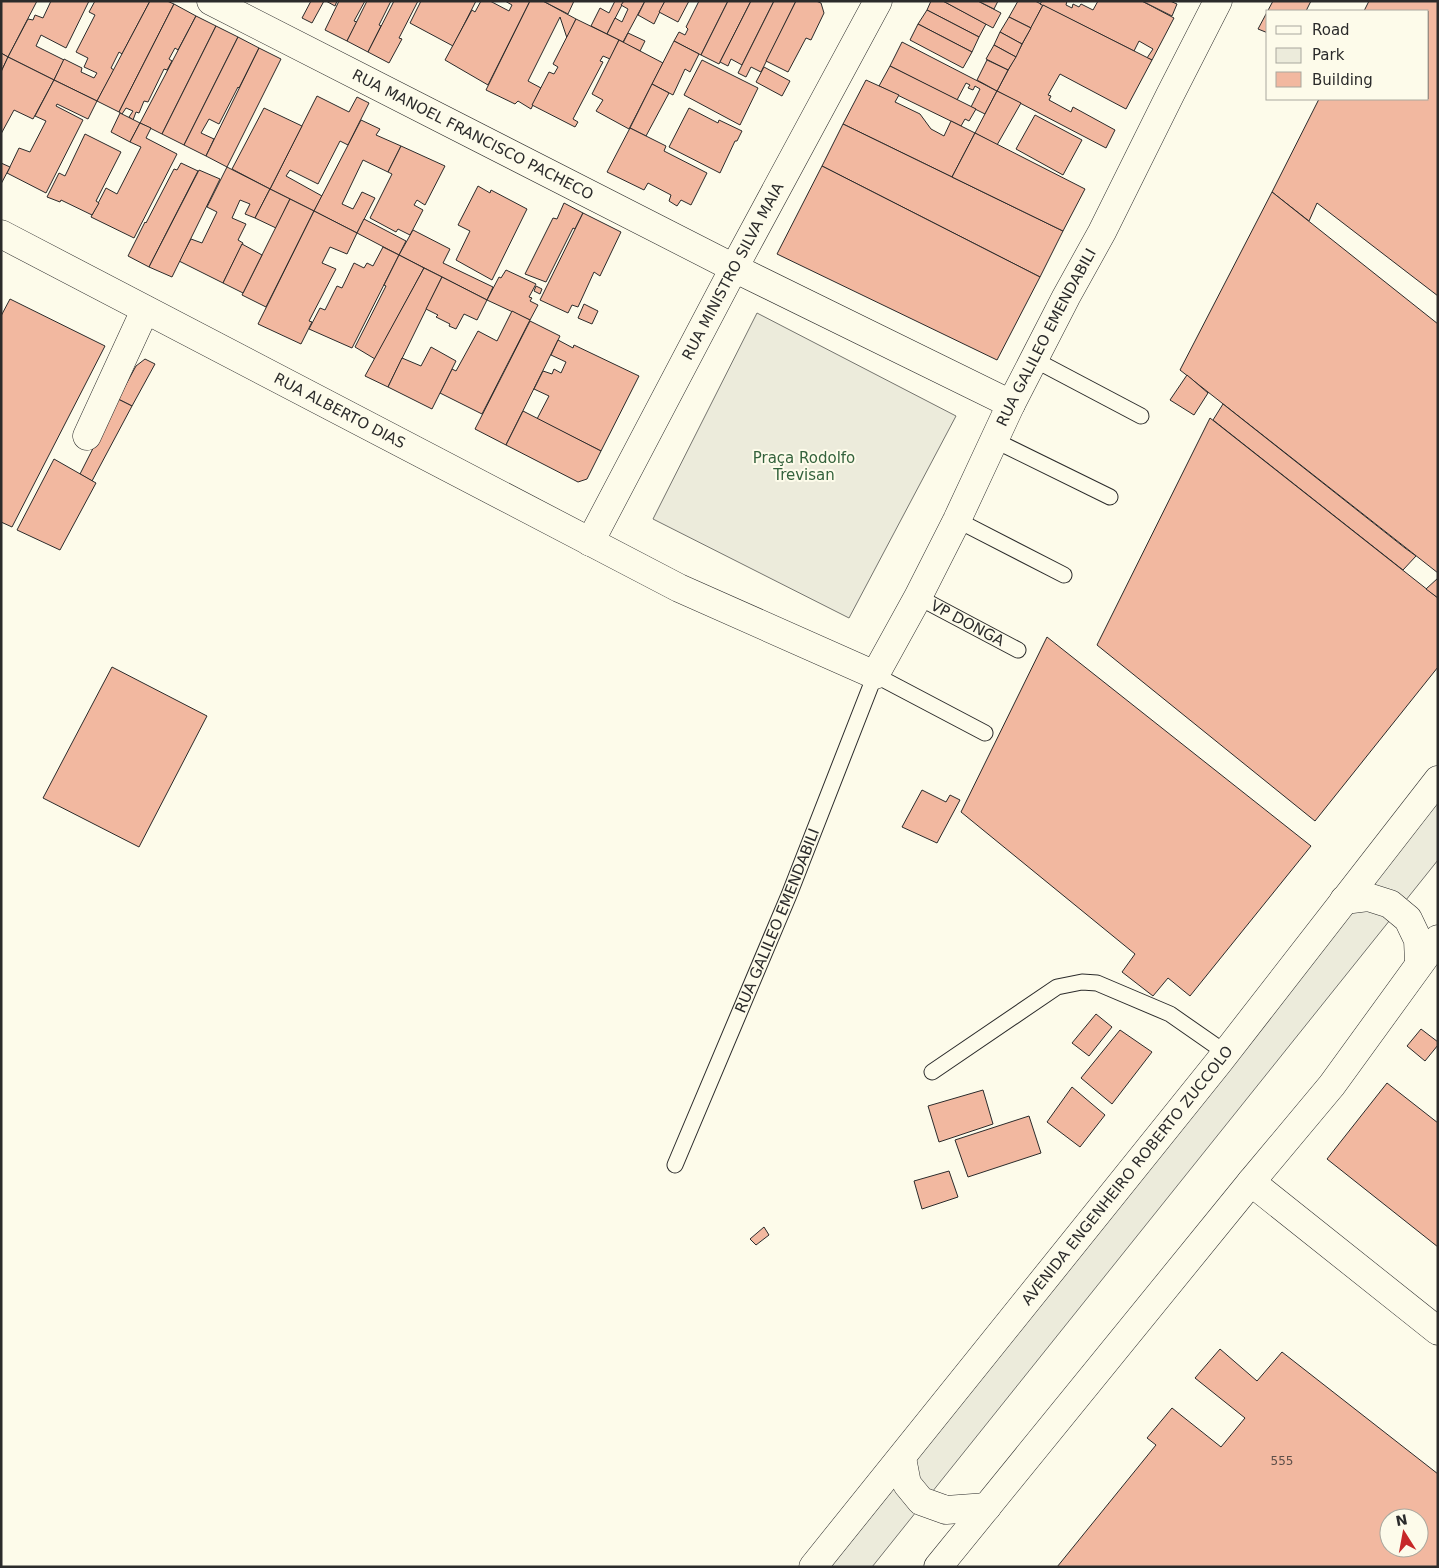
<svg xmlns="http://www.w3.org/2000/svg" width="1439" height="1568" font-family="'DejaVu Sans',sans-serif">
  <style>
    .green { fill: #ecebdb; stroke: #74746e }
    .building { fill: #f2b8a0; stroke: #2b2b2b; fill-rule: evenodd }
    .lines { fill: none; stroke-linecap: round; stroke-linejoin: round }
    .service-casing { stroke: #2b2b2b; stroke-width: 17 }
    .minor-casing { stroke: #2b2b2b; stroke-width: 29 }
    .tertiary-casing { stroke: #2b2b2b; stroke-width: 29 }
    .service { stroke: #fdfbea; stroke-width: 15 }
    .minor { stroke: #fdfbea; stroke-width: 28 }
    .tertiary { stroke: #fdfbea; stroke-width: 28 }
    .labels { text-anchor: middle; stroke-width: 4; stroke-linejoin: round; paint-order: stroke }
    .number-label { font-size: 12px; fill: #5d4e48 }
    .street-label { font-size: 15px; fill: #2b2b2b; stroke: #fdfbea }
    .park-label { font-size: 15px; fill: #34623c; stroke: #fdfbea }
  </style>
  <rect width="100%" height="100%" fill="#fdfbea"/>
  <g class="green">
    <path d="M757,313L956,416L849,618L653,519Z"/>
    <path d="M1438,802V860L872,1567H830Z"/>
  </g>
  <g class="building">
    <path d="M1,1H37L8,57L1,53Z"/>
    <path d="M51,1H89L66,48L41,35L36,46L64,60L54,80L8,57L28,19L33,20L35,15L43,18Z"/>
    <path d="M95,1H150L122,54L119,52L111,68L114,70L97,101L54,80L64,59L82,68L81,72L94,78L97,73L84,67L88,58L76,52L95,15L89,12Z"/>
    <path d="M150,1H167L174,4L119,112L97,101Z"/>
    <path d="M324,1L312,23L302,18L311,1Z"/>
    <path d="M326,1H337L335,6Z"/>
    <path d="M339,1H365L354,21L357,22L347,41L325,30Z"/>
    <path d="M367,1H391L379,25L381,26L368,52L347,41Z"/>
    <path d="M394,1H418L399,38L402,39L389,63L368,52Z"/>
    <path d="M421,1H476L453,46L410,23Z"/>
    <path d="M481,1H490L509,11L512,5L505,1H530L488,85L445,60L472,10L475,12Z"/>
    <path d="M530,1H543L576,19L567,38L560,17L528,81L541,88L531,109L518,101L515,104L486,90Z"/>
    <path d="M543,1H574L568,14Z"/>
    <path d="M615,1H624L607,34L591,26L600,8L609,13Z"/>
    <path d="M624,1H645L623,42L607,34L615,18L622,22L628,9L621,5Z"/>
    <path d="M645,1H665L654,24L638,15Z"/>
    <path d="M665,1H689L678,22L659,12Z"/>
    <path d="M699,1H728L701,55L674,41L679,32L685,35L688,29L686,27Z"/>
    <path d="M728,1H751L719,64L701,55Z"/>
    <path d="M751,1H774L742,65L731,59L728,66L720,62Z"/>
    <path d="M774,1H796L761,72L751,67L746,77L738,73Z"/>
    <path d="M796,1H816L821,3L824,13L811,40L806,38L788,72L766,61Z"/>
    <path d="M931,1H943L986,24L979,37L927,10Z"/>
    <path d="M943,1H978L1001,13L993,28Z"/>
    <path d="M978,1H998L994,9Z"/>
    <path d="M1018,1H1035L1043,5L1031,28L1009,17Z"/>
    <path d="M1042,1H1067L1066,5L1072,8L1073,4L1079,7L1081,4L1093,10L1098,1H1142L1174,18L1152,60L1147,58L1153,49L1139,41L1134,51L1040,4Z"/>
    <path d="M1142,1H1170L1177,4L1172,16Z"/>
    <path d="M1273,1H1311L1306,11H1268V33L1258,29Z"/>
    <path d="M1369,1H1438V296L1317,203L1309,221L1272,192L1319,99H1428V11H1364Z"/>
    <path d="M174,4L196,16L178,50L175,48L169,59L172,61L167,70L164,69L148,102L144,101L139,113L136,112L133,120L129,117L133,111L126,108L122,114L119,112Z"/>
    <path d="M1043,5L1152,60L1126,109L1060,74L1048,95L1051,96L1049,100L1071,112L1073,107L1115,130L1106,148L997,91Z"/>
    <path d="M927,10L979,37L972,52L918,24Z"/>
    <path d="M196,16L216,26L162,134L140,123Z"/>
    <path d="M1009,17L1031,28L1022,44L1000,32Z"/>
    <path d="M576,19L619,40L610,59L603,56L600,61L603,62L573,119L578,122L575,127L532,105L549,72L554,74L558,67L553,64Z"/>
    <path d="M918,24L972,52L963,68L910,40Z"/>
    <path d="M216,26L238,37L184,145L162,134Z"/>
    <path d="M1000,32L1022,44L1016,57L994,45Z"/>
    <path d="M628,33L645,41L640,51L623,43Z"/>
    <path d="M238,37L259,48L239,88L238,87L219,124L209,119L201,133L214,139L206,156L184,145Z"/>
    <path d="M619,40L663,63L629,129L596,111L603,100L592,94Z"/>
    <path d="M674,41L699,54L690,72L685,69L673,95L652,84Z"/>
    <path d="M902,42L997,91L985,114L971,107L980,89L975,86L973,90L968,88L970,85L966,83L957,100L890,66Z"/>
    <path d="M994,45L1016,57L1008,70L986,59Z"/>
    <path d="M259,48L281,59L227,167L206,156Z"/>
    <path d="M1,53L8,57L1,72Z"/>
    <path d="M8,57L54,80L33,119L14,110L1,134V72Z"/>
    <path d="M702,60L758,88L740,125L684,95Z"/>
    <path d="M987,60L1008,70L997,91L977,80Z"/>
    <path d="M890,66L976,109L969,121L965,119L961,126L879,86Z"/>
    <path d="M764,67L790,81L782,96L756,82Z"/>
    <path d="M54,80L97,101L88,119L57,104L56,106L83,120L46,193L7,173L19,148L30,152L46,121L35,116Z"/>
    <path d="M866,80L899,95L895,102L920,114L931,129L944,136L951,121L975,133L952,177L843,124Z"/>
    <path d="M652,84L669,93L646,136L630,128Z"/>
    <path d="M997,91L1021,103L997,145L975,133Z"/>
    <path d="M317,96L349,112L357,97L369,103L348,145L340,141L318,184L290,170L286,176L322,196L314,211L270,189Z"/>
    <path d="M264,108L302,126L270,189L232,169Z"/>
    <path d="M689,108L718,123L719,120L742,131L737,141H735L720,173L669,147Z"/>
    <path d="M120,113L140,123L130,142L111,132Z"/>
    <path d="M1035,115L1082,140L1063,175L1016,149Z"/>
    <path d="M361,120L380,129L376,135L401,146L388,172L363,160L342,204L353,209L362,192L375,198L357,233L314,211Z"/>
    <path d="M140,123L151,128L146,138L177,154L134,238L91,217L106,188L117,194L141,147L130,142Z"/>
    <path d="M843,124L1063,231L1040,277L822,166Z"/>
    <path d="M630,128L666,146L664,151L707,173L691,205L681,200L677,206L669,201L671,195L648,183L644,190L607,172Z"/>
    <path d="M975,133L1085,189L1063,231L952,177Z"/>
    <path d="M85,134L121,152L96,201L99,203L92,215L61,200L60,202L47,197L59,173L65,176Z"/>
    <path d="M401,146L445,166L425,205L417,200L414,205L423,210L410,235L398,229L396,232L370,218L392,174L388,172Z"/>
    <path d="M1,163L10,167L1,184Z"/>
    <path d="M181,163L198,171L149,267L128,256L145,222L146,223L174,169L177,170Z"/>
    <path d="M822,166L1040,277L997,360L777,254Z"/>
    <path d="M227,167L270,189L255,218L245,214L250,204L240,200L232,218L246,224L238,240L243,243L223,283L179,261L191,239L202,243L217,212L207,207Z"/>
    <path d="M199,170L220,179L172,277L149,267Z"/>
    <path d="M478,186L490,193L491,190L527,209L492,280L456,260L470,231L458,225Z"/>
    <path d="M270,189L290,199L276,228L255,218Z"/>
    <path d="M1272,192L1438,324V573L1180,370Z"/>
    <path d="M290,199L314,211L266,307L242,295Z"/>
    <path d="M564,203L583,213L575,229L573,228L546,282L525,274L553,218L557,219Z"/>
    <path d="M314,211L357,233L347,254L330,247L322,263L336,269L309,321L312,322L301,344L258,324Z"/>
    <path d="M583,213L621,232L600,276L594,272L578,307L572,305L568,313L540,300Z"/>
    <path d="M364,219L406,241L399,255L357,233Z"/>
    <path d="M413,230L450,249L443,263L493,287L487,300L399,255Z"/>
    <path d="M242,244L262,255L243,293L223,283Z"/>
    <path d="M383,247L399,255L352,348L309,329L320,308L325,310L337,286L342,288L354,263L364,268L367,263L373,266Z"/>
    <path d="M399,255L424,268L375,359L355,347L386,286L384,285Z"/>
    <path d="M424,268L442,277L388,387L365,376Z"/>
    <path d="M506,270L536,284L529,297L532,298L530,301L538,305L530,320L487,300L499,277L501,278Z"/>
    <path d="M442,277L487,300L477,320L464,314L456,329L449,326L450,324L436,317L438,315L426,309Z"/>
    <path d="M536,286L542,289L540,294L534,291Z"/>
    <path d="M10,299L105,346L12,527L1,522V316Z"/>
    <path d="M584,304L598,311L592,324L578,318Z"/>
    <path d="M512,311L530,320L482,414L440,393L452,369L456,371L478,331L497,341Z"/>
    <path d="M530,321L560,336L506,445L475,429Z"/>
    <path d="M558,340L573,348L574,345L639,376L601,451L537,419L549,396L534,389L543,371L552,374L554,369L561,373L566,362L551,355Z"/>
    <path d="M431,347L456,361L432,409L388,387L402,358L421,366Z"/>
    <path d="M145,359L155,364L132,406L118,399L136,366Z"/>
    <path d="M1187,375L1208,393L1194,415L1170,400Z"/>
    <path d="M118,399L132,406L92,481L80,474Z"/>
    <path d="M1223,404L1405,548L1416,556L1403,570L1213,420Z"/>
    <path d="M523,411L601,451L587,479L578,482L506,445Z"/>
    <path d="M1210,418L1438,598V667L1315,821L1097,645Z"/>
    <path d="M54,459L96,483L60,550L17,530Z"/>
    <path d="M1438,578V598L1426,589Z"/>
    <path d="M1047,637L1311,846L1190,996L1168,978L1153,996L1122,972L1135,954L961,812Z"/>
    <path d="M112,667L207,716L139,847L43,798Z"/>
    <path d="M922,790L946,802L950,795L960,800L937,843L902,827Z"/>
    <path d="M1096,1014L1112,1027L1089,1056L1072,1043Z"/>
    <path d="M1421,1029L1438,1042V1045L1425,1061L1407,1046Z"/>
    <path d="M1120,1030L1152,1052L1112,1104L1081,1078Z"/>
    <path d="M1387,1083L1438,1123V1247L1327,1159Z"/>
    <path d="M1072,1087L1105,1115L1080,1147L1047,1122Z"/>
    <path d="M983,1090L993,1124L939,1142L928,1106Z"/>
    <path d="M1029,1116L1041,1153L968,1177L955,1140Z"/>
    <path d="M949,1171L958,1197L922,1209L914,1181Z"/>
    <path d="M764,1227L769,1235L756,1245L750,1239Z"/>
    <path d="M1220,1349L1257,1381L1282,1352L1438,1474V1567H1057L1156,1445L1147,1438L1172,1408L1221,1447L1245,1418L1195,1378ZM1389,1518H1419V1548H1389Z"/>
  </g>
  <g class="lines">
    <defs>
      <g id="service">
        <path d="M1035,360L1141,416"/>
        <path d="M994,440L1110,497"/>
        <path d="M957,520L1064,575"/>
        <path id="s1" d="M918,597L1018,650"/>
        <path d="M932,1072L1057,987L1082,982L1097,983L1170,1014L1226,1053"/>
        <path id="s2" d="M675,1165L789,895L875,675L985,733"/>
      </g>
      <g id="minor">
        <path id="s3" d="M211,1L734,268L1011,404"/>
        <path id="s4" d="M1,234L679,588L875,675L918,597L957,520L1011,404L1066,297L1102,232L1170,95L1218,1"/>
        <path d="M87,436L145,310"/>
        <path id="s5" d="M590,542L734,268L878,1"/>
        <path d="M1251,1182L1438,1331"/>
      </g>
      <g id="tertiary">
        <path d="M1344,900L1368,897L1390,904L1408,919L1418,940L1419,963"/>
        <path d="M902,1458L907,1484L921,1501L946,1510L987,1507"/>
        <path id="s6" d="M813,1567L1218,1063L1438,780"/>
        <path d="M938,1567L1251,1182L1332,1085L1438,939"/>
      </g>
    </defs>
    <use href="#service" class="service-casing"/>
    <use href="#minor" class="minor-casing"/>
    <use href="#tertiary" class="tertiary-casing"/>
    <use href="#service" class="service"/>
    <use href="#minor" class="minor"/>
    <use href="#tertiary" class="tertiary"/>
  </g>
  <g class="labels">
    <g class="number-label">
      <text x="1282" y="1465">555</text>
    </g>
    <g class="street-label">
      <text dy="5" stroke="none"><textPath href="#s3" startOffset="294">RUA MANOEL FRANCISCO PACHECO</textPath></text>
      <text dy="5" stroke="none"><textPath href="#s5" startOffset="306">RUA MINISTRO SILVA MAIA</textPath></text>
      <text dy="5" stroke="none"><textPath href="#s4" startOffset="1358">RUA GALILEO EMENDABILI</textPath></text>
      <text dy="5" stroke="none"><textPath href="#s4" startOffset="382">RUA ALBERTO DIAS</textPath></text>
      <text dy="5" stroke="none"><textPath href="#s1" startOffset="56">VP DONGA</textPath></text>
      <text dy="5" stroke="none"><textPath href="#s2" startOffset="265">RUA GALILEO EMENDABILI</textPath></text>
      <text dy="5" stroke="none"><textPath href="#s6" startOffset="502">AVENIDA ENGENHEIRO ROBERTO ZUCCOLO</textPath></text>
    </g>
    <g class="park-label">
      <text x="804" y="463">Praça Rodolfo<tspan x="804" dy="17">Trevisan</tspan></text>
    </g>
  </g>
  <rect width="1439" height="1568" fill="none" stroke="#2b2b2b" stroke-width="5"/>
  <rect x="1266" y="10" width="162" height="90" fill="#fdfbea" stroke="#a9a89e"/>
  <rect x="1276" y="26" width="25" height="8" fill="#fdfbea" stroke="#a9a89e"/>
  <text x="1312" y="35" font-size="15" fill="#2b2b2b">Road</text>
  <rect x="1276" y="48" width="25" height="15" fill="#ecebdb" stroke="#a9a89e"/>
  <text x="1312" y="60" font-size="15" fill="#2b2b2b">Park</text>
  <rect x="1276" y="72" width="25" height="15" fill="#f2b8a0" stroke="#a9a89e"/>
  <text x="1312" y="85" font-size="15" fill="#2b2b2b">Building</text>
  <g transform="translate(1404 1533) rotate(349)"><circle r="24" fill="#fdfbea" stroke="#a9a89e"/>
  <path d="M0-4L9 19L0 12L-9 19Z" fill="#c62828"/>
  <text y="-8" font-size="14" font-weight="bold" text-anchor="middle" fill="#2b2b2b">N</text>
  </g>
</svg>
